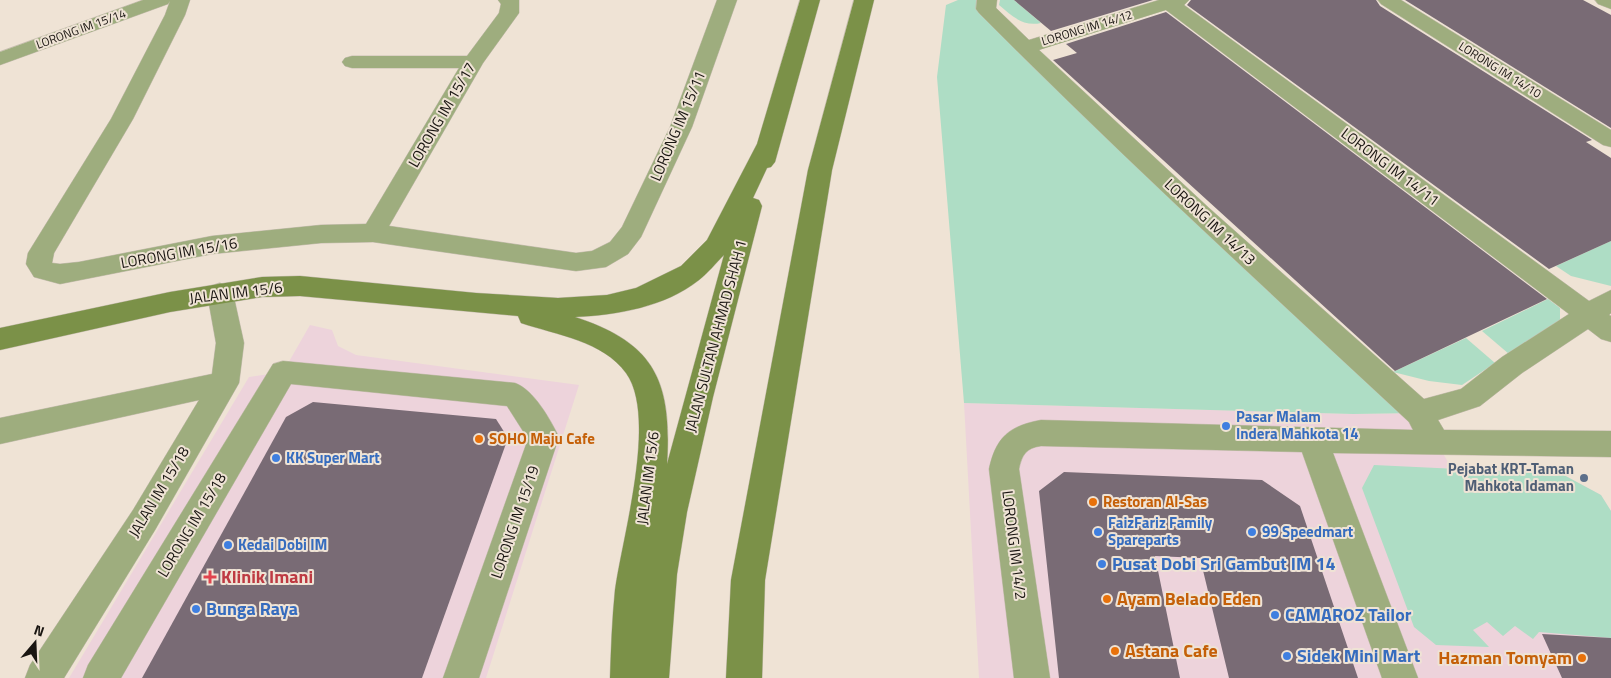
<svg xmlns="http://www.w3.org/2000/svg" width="1611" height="678" font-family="'Titillium Web',sans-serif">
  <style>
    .commercial { fill: #edd3db }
    .green { fill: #aeddc5 }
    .building { fill: #796b75 }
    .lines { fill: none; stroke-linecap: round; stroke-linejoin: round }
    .street-casing { stroke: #c8beb2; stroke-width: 1 }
    .secondary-casing { stroke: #c8beb2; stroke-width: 1 }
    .street { fill: #9ead7e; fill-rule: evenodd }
    .secondary { fill: #7b9148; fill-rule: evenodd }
    .shop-dot { fill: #3f7fe0; stroke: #efe3d5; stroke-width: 2 }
    .food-dot { fill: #e8710a; stroke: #efe3d5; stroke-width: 2 }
    .service-dot { fill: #5c6f8a; stroke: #efe3d5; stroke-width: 2 }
    .health-dot { fill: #e0444e; stroke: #efe3d5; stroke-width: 2 }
    .labels { text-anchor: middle; stroke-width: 4; stroke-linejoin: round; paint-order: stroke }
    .far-street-label { font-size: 12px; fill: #191511; stroke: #efe3d5 }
    .street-label { font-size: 15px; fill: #191511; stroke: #efe3d5 }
    .shop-label { font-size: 15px; font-weight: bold; fill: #366cbe; stroke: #efe3d5; text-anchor: start }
    .food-label { font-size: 15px; font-weight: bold; fill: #c56008; stroke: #efe3d5; text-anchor: start }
    .service-label { font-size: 15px; font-weight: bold; fill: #4e5e75; stroke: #efe3d5; text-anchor: end }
    .near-shop-label { font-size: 18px; font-weight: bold; fill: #366cbe; stroke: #efe3d5; text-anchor: start }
    .near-health-label { font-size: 18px; font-weight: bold; fill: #be3a42; stroke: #efe3d5; text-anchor: start }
    .near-food-label { font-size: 18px; font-weight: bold; fill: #c56008; stroke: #efe3d5; text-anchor: start }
  </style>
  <rect width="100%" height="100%" fill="#efe3d5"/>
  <g class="commercial">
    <path d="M310,325L332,330L338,346L356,355L579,385L486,678H69L249,377L283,372Z"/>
    <path d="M964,403L1353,414L1419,413L1451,467L1562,474L1601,495L1611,511V678H979Z"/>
  </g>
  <g class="green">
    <path d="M958,0H987L986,9L1419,413L1353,414L964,403L937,77L946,5Z"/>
    <path d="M1000,0H1014L1041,23C1023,27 1012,16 999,5Z"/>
    <path d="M1611,241V286L1571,276L1556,266Z"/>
    <path d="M1548,299L1560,308V320L1509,354L1482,331Z"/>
    <path d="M1466,338L1495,363L1462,385L1429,381L1393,372Z"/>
    <path d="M1374,465L1562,474L1601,495L1611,511V638L1539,632L1533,639L1515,626L1503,636L1487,622L1473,630L1489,647L1436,645L1414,627L1362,488Z"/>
  </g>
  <g class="building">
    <path d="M1014,0H1153L1051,31Z"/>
    <path d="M1191,0H1376L1380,6L1592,140L1586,142L1611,158V241L1549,269L1187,5Z"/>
    <path d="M1405,0H1583L1611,15V128Z"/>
    <path d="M1166,12L1547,299L1395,371L1053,60L1077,53L1066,44Z"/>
    <path d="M313,402L496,419L508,438L422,678H142L286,417Z"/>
    <path d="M1064,472L1262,480L1300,506L1358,678H1229L1200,558L1155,556L1180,678H1059L1039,491Z"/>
    <path d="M1542,634L1611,638V678H1562Z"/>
  </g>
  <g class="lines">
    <defs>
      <g id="street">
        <path d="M143,0H190L185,15L133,119L54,253L52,263L60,264L79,262L212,236L321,225L366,224L459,68H352L345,66L342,62L345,58L352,56H467L499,13L501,4L498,0H519V13L483,63L389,226L576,253L592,251L610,242L622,227L670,127L717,0H737L692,127L641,237L628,254L606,267L576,271L373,242L321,243L212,254L60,284L34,277L26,264L28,253L111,119L165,15L170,1L168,4L0,65V52Z"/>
        <path d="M977,0H997L996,8L1029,40L1159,0H1189L1184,5L1589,301L1611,290V313L1609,315L1611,316V342L1601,339L1588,329L1522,373L1480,406L1438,420L1444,430L1611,431V457L1333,453L1418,678H1382L1302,452L1041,446C1026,448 1022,455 1019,469L1050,678H1014L989,469C996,437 1009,426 1041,420L1413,430L1409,422C1264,287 1118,153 979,13L976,9ZM1166,10L1569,314L1502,357L1461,389L1424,399L1209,208L1039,50Z"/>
        <path d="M1378,0H1401L1611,130V147L1603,145L1381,4Z"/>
        <path d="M1595,0H1611V9L1598,4Z"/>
        <path d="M220,283L229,286L233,293L244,343L239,383L155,530L64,678H25L30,665L133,510L199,400L0,444V418L212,374L216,343L207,293L211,286Z"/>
        <path d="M283,361L515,383C534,390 550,419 559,437L479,678H443L528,439L507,406L291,384L121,678H83L88,665L273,364Z"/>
      </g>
      <g id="secondary">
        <path d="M800,0H820L775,162L771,167L767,168L753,198L759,200L762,206L713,397L687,512L677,574L669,678H610C611,649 612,619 615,590C622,538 658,417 626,373C603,341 557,335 521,323L518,316L300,296L262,297L170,312L0,350V328L170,292L262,277L300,276L476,293L558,298L607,295L636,288L681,266L707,240L757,144ZM724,255L667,464C672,381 655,343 575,317C617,315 665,307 699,280C708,273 716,263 724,255Z"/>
        <path d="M854,0H874L832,170L765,580L762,678H726L731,580L808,170Z"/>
      </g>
    </defs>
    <use href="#street" class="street-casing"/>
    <use href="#secondary" class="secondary-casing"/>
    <use href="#street" class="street"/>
    <use href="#secondary" class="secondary"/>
  </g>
  <g class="shop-dot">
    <circle cx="1226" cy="426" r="5"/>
    <circle cx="276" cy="458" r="5"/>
    <circle cx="1098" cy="532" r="5"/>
    <circle cx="1252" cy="532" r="5"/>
    <circle cx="228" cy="545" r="5"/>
    <circle cx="1102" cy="564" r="5"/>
    <circle cx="196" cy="609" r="5"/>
    <circle cx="1275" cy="615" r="5"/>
    <circle cx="1287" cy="656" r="5"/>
  </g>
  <g class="food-dot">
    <circle cx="479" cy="439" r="5"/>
    <circle cx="1093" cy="502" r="5"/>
    <circle cx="1107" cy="599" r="5"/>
    <circle cx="1115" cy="651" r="5"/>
    <circle cx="1582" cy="658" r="5"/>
  </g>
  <circle class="service-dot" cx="1584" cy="478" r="5"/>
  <path class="health-dot" d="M207.5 569.5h5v5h5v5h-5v5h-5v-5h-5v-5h5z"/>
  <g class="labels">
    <g class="far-street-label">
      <text transform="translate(1087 28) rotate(-17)" y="4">LORONG IM 14/12</text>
      <text transform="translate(81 29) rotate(-20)" y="4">LORONG IM 15/14</text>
      <text transform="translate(1500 70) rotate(32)" y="4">LORONG IM 14/10</text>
    </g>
    <g class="street-label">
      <text transform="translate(442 115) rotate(-60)" y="5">LORONG IM 15/17</text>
      <text transform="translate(678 126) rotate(-67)" y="5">LORONG IM 15/11</text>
      <text transform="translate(1390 167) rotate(37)" y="5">LORONG IM 14/11</text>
      <text transform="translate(1210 222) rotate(43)" y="5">LORONG IM 14/13</text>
      <text transform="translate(179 253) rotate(-10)" y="5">LORONG IM 15/16</text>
      <text transform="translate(236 293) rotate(-7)" y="5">JALAN IM 15/6</text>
      <text transform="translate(716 336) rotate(-75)" y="5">JALAN SULTAN AHMAD SHAH 1</text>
      <text transform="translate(648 478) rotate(-83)" y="5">JALAN IM 15/6</text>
      <text transform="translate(159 492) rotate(-59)" y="5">JALAN IM 15/18</text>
      <text transform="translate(515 522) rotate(-71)" y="5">LORONG IM 15/19</text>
      <text transform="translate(192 525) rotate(-59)" y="5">LORONG IM 15/18</text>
      <text transform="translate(1014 545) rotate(83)" y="5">LORONG IM 14/2</text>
    </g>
    <g class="shop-label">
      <text x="1236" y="422">Pasar Malam<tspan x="1236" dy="17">Indera Mahkota 14</tspan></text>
      <text x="286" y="463">KK Super Mart</text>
      <text x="1108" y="528">FaizFariz Family<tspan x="1108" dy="17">Spareparts</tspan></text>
      <text x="1262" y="537">99 Speedmart</text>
      <text x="238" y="550">Kedai Dobi IM</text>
    </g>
    <g class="food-label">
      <text x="489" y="444">SOHO Maju Cafe</text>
      <text x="1103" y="507">Restoran Al-Sas</text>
    </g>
    <g class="service-label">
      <text x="1574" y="474">Pejabat KRT-Taman<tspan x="1574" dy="17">Mahkota Idaman</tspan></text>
    </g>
    <g class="near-shop-label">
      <text x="1112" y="570">Pusat Dobi Sri Gambut IM 14</text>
      <text x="206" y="615">Bunga Raya</text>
      <text x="1285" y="621">CAMAROZ Tailor</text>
      <text x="1297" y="662">Sidek Mini Mart</text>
    </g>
    <g class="near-health-label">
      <text x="221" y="583">Klinik Imani</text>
    </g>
    <g class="near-food-label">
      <text x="1117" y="605">Ayam Belado Eden</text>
      <text x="1125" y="657">Astana Cafe</text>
      <text x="1572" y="664" text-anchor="end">Hazman Tomyam</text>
    </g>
  </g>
  <g transform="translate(35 643) rotate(19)" stroke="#efe3d5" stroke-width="4" paint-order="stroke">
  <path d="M0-4L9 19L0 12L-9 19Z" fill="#191511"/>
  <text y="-8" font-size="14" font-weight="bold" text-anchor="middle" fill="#191511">N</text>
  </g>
</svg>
